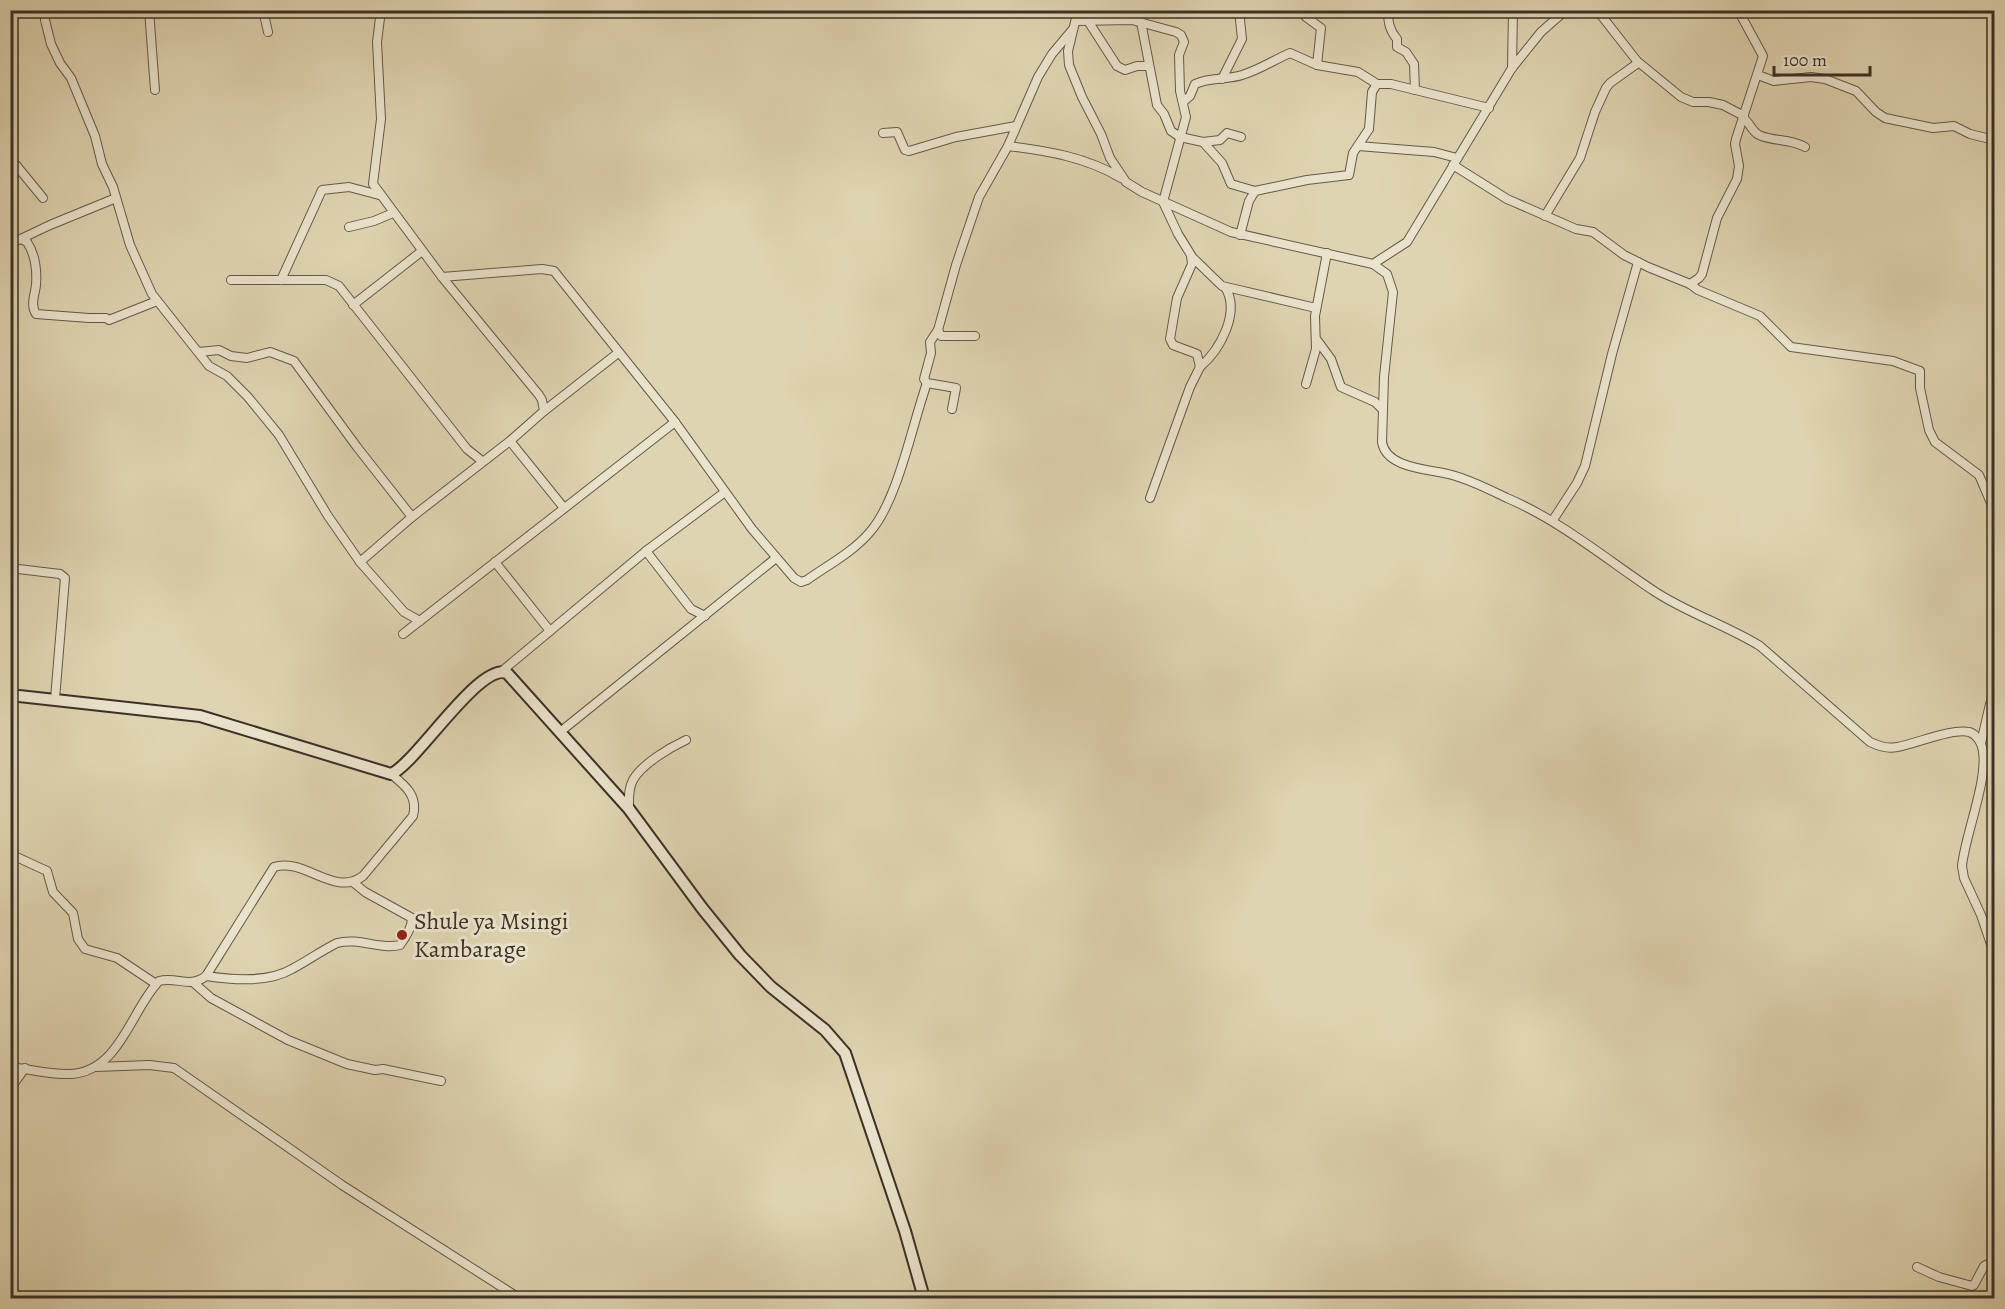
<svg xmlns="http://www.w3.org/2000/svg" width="2005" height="1309" font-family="Alegreya,serif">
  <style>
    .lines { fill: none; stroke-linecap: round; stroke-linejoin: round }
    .street-casing { stroke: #65594a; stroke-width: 10 }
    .secondary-casing { stroke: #3c3027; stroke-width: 14 }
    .street { stroke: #eae3cc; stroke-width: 8 }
    .secondary { stroke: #eae3cc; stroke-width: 10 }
    .poi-dot { fill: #8f2418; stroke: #eae3cc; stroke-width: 2 }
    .labels { text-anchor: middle; stroke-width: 6; stroke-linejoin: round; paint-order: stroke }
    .poi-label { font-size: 24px; fill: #3c3027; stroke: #eae3cc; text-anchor: start }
  </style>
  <rect width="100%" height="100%" fill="#dfd4b1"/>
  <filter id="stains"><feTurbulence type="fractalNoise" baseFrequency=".00333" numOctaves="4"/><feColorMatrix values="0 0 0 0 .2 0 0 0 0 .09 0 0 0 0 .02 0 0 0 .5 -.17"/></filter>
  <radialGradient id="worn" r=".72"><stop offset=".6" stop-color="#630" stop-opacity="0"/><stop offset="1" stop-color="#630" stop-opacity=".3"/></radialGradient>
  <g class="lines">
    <defs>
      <g id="street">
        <path d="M45,10V20L51,44L60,63L71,78L95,136L102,164L113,187L130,245L152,294L209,366L227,376L248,397L279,435L328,516L360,562L404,612L420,621"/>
        <path d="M149,10L155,90"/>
        <path d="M263,10L268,32"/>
        <path d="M1078,10L1068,51L1069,65L1082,97L1101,134L1110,158L1126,182L1142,192L1231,232L1373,264L1387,274L1393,292L1384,377L1382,442C1386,469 1431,469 1452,475C1471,480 1490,490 1507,498C1561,521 1606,559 1654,591C1687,613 1726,625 1760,646L1870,742C1879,746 1887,749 1897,747C1915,744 1952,728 1969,732C1974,733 1979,739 1981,744C1992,771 1965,834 1962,866L1964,878L1981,915L1994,953"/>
        <path d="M1303,10L1306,17L1321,28L1317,65"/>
        <path d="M1388,10C1388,21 1389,30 1397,39V47L1406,52L1414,64L1415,90"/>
        <path d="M1597,10L1637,61L1681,97L1693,102H1709L1723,105L1744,116"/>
        <path d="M1076,21L1132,20L1176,32L1181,35L1184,42L1179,55L1180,91L1186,117L1163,202L1178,234L1191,255L1192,264L1177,298L1170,339L1173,345L1197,354L1200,367L1190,387L1150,498"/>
        <path d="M1088,21L1117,66L1125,70L1137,66H1149"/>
        <path d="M1141,22L1157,105L1164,114L1171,131L1180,137L1203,142L1220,140L1227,133L1241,137"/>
        <path d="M1512,68L1513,10"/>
        <path d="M1758,75L1774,81L1811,77L1825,79L1856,91L1876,112L1885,118L1933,128L1954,126L1970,134L1994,140"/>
        <path d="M1222,79L1242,39L1239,10"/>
        <path d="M1183,102L1190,96L1195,84C1210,77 1227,80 1242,75C1259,70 1274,60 1290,53L1317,65L1358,72L1377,84"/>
        <path d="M1743,118C1750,122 1751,131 1759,135C1774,142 1789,138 1805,147"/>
        <path d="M883,133L897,132L905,150L909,151L956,137L1016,126"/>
        <path d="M1203,142L1222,163L1231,184L1255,191"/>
        <path d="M1008,146C1048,151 1086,157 1121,178"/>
        <path d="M1358,146L1434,152L1457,158"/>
        <path d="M10,161L16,165L43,198"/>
        <path d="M1453,165L1507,199L1576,229L1593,232L1624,255L1648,267L1690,284L1698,290L1760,316L1791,347L1893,361L1920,371V388L1929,430L1935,442L1979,475L1994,510"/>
        <path d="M1545,216L1580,158L1595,112L1606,88L1610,83L1638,63"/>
        <path d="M349,227L374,221L393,213"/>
        <path d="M1240,235L1249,201L1255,191L1307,180L1349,175L1353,153L1369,129L1372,92L1377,84H1391L1489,108"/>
        <path d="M21,239L27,242C35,254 37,271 36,285C35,295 30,304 36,314L89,318H106L109,320L157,301"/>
        <path d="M10,244L50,225L116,198"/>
        <path d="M1191,256L1222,286L1316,308"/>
        <path d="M1373,264L1407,242L1512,68L1541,32L1566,10"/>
        <path d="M442,277L542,269L554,271L675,422L752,529L794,578L801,582L807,580C828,565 853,552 870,532C898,500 912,425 927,383"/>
        <path d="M231,280H326L339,286L467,449L482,461"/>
        <path d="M281,280L322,190L349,187L379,195"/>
        <path d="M1690,284L1699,278L1702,274L1717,218L1737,179L1739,166L1735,144L1736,139L1763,56L1738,10"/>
        <path d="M353,305L422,251"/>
        <path d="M938,330L930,342L931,353L924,379L927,383L956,388L952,409"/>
        <path d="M975,336H941L938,330L956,265L979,197L1008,146L1038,77L1052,54L1073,29"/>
        <path d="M1317,340L1331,359L1341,387L1375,402L1383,410"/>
        <path d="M199,352L219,350L231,356L247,358L270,352L294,361L357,447L412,517"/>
        <path d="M1200,367C1220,350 1241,312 1225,287"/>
        <path d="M1306,384L1316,349L1315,316L1327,253"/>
        <path d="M544,411L618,353"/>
        <path d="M510,441L564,508"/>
        <path d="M1553,520L1577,483L1585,466L1612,354L1638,262"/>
        <path d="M646,551L691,609L705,616"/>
        <path d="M360,562L412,517L510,441L544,411L542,400L539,395L442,277L373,184L381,119L377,42L381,10"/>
        <path d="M495,562L550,631"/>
        <path d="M10,568L60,574L65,578L55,699"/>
        <path d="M403,634L675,422"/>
        <path d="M502,671L646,551L725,492"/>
        <path d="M560,732L776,558"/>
        <path d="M1981,743L1990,704L1994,696"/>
        <path d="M1984,755L1994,752"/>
        <path d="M629,809C629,799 628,789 633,780C642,764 669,748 686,740"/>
        <path d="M10,854L47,871L53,892L73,913L78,939L85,949L117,958L156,984"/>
        <path d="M206,976C233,980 268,983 292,969C307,961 321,951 337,943C359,937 380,950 400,945C406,937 412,928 412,918L365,892L354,883"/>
        <path d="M194,983L211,998L288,1040L347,1064L375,1070L383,1069L441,1081"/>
        <path d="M10,1067C30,1069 51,1075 71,1074C120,1071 131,1010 159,981C177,976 189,989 206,976L274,867C304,857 335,898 363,876L413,816C418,796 406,786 391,774"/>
        <path d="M96,1067L149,1065L174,1068L342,1185L519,1298"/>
        <path d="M10,1089L25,1068"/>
        <path d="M1917,1267L1939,1277L1972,1286L1974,1285L1984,1266L1994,1261"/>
      </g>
      <path id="secondary" d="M10,695L200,716L391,774C416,764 479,662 507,673L629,809L702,908L740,955L771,987L825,1030L845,1053L905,1231L924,1298"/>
    </defs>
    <use href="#street" class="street-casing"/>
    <use href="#secondary" class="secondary-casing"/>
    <use href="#street" class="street"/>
    <use href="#secondary" class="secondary"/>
  </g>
  <circle class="poi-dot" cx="402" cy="935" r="6"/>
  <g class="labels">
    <g class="poi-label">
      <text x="414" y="929">Shule ya Msingi<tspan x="414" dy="28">Kambarage</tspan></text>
    </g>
  </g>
  <rect width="2005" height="1309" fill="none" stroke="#dfd4b1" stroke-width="36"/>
  <rect x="12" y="12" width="1981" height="1285" fill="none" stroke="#3c3027" stroke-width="3"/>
  <rect x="18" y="18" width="1969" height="1273" fill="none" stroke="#3c3027" stroke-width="1.5"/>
  <path d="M1774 66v9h96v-9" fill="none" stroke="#3c3027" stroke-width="3"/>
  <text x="1783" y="66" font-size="18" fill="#3c3027" stroke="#eae3cc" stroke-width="4.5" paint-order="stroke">100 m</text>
  <rect width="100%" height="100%" filter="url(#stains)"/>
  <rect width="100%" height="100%" fill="url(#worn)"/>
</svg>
